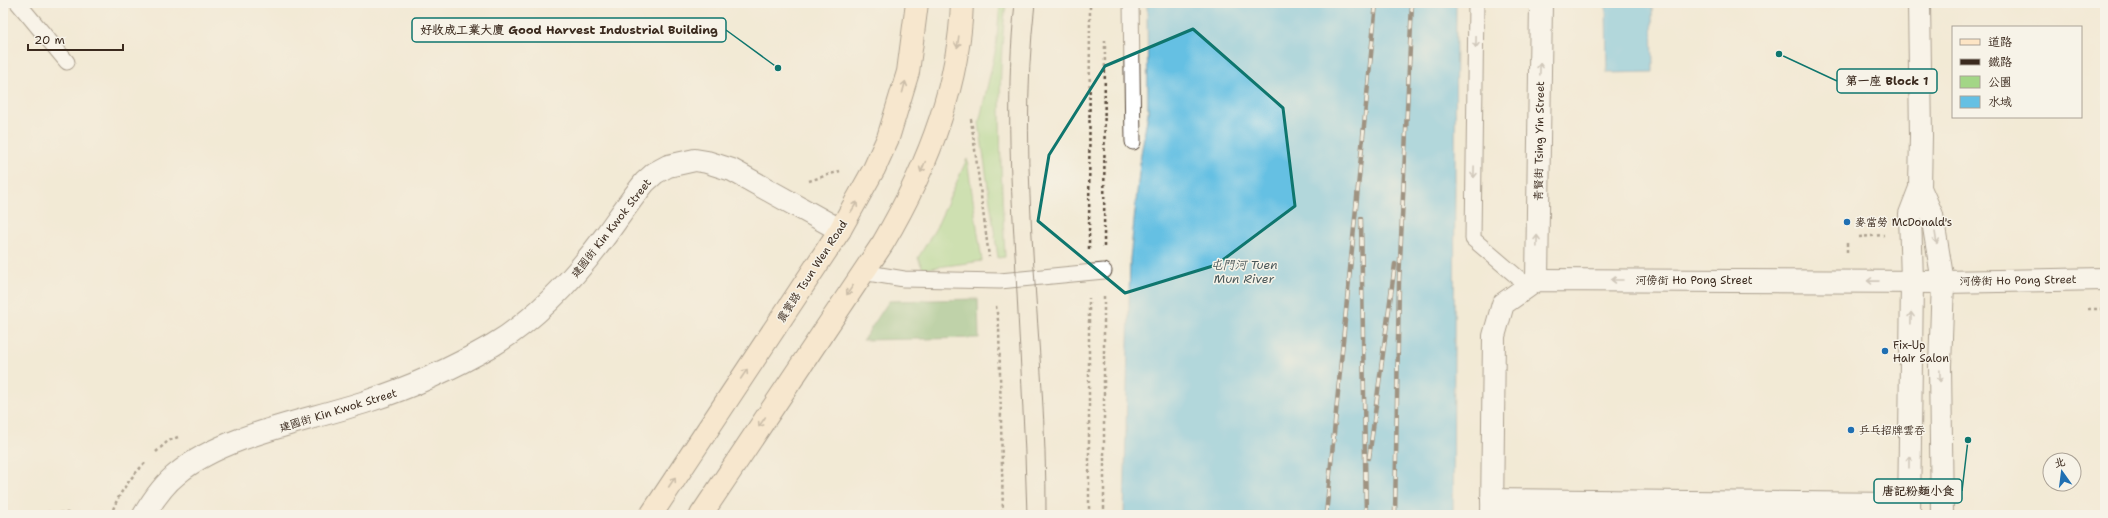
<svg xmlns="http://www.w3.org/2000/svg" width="2108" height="518" font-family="'Shantell Sans','LXGW WenKai TC',sans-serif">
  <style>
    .green { fill: #a3d686; stroke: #6f8052 }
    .forest { fill: #82b773; stroke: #5e7048 }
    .water { fill: #65c0e3; stroke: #507580 }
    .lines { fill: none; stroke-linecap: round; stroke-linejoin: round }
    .service-casing { stroke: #564739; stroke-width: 17 }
    .pedestrian-casing { stroke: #564739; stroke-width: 24 }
    .minor-casing { stroke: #564739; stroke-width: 24 }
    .tertiary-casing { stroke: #564739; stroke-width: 24 }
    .secondary-casing { stroke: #564739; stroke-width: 24 }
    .path { stroke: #564739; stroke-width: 2.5; stroke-dasharray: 3 3; stroke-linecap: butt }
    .service { stroke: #fff; stroke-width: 15 }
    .pedestrian { stroke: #fff; stroke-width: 22 }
    .minor { stroke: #fff; stroke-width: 22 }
    .tertiary { stroke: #fff; stroke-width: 22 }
    .secondary { stroke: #fde5c5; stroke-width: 22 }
    .tram { stroke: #3b2a1e; stroke-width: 1 }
    .rail-casing { stroke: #3b2a1e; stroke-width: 4.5 }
    .rail { stroke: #f7f3e8; stroke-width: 3; stroke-dasharray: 9; stroke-linecap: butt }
    .oneway { stroke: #9c8872 }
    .oneway2 { stroke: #a79f9a }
    .marked { fill: none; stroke: #0f766e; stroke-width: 3; stroke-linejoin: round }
    .poi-dot { fill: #1f6fb2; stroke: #f7f3e8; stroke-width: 1.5 }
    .labels { text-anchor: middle; stroke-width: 3; stroke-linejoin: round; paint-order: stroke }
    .street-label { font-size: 11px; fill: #3b2a1e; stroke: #f7f3e8 }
    .poi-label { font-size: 11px; fill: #3b2a1e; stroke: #f7f3e8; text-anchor: start }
    .water-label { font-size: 12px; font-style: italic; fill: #485759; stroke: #f7f3e8 }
    .leader { fill: none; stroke: #0f766e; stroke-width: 1.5 }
    .callout-dot { fill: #0f766e; stroke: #f7f3e8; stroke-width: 1.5 }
    .callout { fill: #f7f3e8; stroke: #0f766e; stroke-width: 1.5 }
    .callout-label { font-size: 12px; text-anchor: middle; font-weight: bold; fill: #3b2a1e }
  </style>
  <rect width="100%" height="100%" fill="#f7f3e8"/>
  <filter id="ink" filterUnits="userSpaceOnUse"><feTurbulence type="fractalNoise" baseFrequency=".025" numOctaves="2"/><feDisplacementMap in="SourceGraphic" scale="8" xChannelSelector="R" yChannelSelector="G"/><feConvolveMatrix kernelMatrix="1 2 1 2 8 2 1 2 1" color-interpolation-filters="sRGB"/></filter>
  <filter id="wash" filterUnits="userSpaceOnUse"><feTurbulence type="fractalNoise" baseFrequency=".012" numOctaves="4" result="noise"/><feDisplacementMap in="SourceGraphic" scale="16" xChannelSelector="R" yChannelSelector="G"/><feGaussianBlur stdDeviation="0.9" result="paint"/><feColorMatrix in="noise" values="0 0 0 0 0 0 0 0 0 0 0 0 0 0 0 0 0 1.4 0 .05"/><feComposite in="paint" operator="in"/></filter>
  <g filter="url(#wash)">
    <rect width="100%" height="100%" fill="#f2ead5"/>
    <g class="green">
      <path d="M1000,3H1006C996,87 1001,173 1005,257L998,258L979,123L996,48Z"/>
      <path d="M967,159L982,261L923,269L918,258L937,226Z"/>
    </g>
    <path class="forest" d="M978,299L979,338L863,340L889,301Z"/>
    <g class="water">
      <path d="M1147,3H1456L1453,515H1124L1130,259L1141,154L1148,113Z"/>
      <path d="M1606,3H1652L1653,72L1607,73Z"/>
    </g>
  </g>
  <g filter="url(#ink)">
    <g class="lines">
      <defs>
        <g id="service">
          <path d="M18,3L67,62"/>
          <path d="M1131,3L1133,142"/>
          <path d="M1476,3L1473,239L1528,286"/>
          <path d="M862,272L904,279L1000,281L1104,271"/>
        </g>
        <path id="pedestrian" d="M1492,500L1898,504"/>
        <g id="minor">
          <path d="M1537,280L1541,3"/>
          <path d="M144,515C153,500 163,485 177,474C224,434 309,421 368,401C412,387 453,368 493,345C538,318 575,277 606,235C619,217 631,199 645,182L655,173L668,166L695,160L707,162L732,170L840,230"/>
          <path d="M1492,515L1494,336L1503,304L1537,280L1943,282L2105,279"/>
        </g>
        <g id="tertiary">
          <path d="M1920,188L1932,215L1943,282L1940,366L1942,515"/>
          <path d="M1909,515L1912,281L1910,214L1920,188L1921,136L1919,3"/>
        </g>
        <g id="secondary">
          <path d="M651,515L840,230L874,169L888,138L908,72L917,3"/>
          <path d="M701,515L883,243C926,170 959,89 962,3"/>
        </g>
      </defs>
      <use href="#service" class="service-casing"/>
      <use href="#pedestrian" class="pedestrian-casing"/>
      <use href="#minor" class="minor-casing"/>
      <use href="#tertiary" class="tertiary-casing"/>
      <use href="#secondary" class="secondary-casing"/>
      <g class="path">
        <path d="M971,119L989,257"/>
        <path d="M809,181L840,171"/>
        <path d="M1859,237L1884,235"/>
        <path d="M1847,243V255"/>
        <path d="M1104,247L1105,38"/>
        <path d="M1089,249L1090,3"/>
        <path d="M996,306L999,327L1003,515"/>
        <path d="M2088,309H2105"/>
        <path d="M156,452L168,441L178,437"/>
        <path d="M30,515L46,512L99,515"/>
        <path d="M111,515C118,494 130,478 145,463"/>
        <path d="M1089,515V298"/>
        <path d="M1104,515V296"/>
      </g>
      <use href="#service" class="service"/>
      <use href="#pedestrian" class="pedestrian"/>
      <use href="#minor" class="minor"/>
      <use href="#tertiary" class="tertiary"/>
      <use href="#secondary" class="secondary"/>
      <g class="tram">
        <path d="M1015,3C1006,86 1010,171 1015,254C1019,341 1025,428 1027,515"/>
        <path d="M1035,3C1015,173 1047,345 1046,515"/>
      </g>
      <defs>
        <g id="rail">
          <path d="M1361,219L1366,515"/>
          <path d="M1369,458L1395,264"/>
          <path d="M1326,515L1376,3"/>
          <path d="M1395,515L1399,282L1412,3"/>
        </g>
      </defs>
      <use href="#rail" class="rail-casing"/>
      <use href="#rail" class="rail"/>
    </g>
    <defs><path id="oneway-shaft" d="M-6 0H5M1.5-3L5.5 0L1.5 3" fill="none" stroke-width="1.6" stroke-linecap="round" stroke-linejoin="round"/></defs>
    <g class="oneway">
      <use href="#oneway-shaft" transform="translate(958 42) rotate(98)"/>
      <use href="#oneway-shaft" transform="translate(904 87) rotate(-75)"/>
      <use href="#oneway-shaft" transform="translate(923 167) rotate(113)"/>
      <use href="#oneway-shaft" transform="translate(854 207) rotate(-58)"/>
      <use href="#oneway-shaft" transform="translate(850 290) rotate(124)"/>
      <use href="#oneway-shaft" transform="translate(744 374) rotate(-56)"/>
      <use href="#oneway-shaft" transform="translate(762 422) rotate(124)"/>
      <use href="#oneway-shaft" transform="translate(672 482) rotate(-56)"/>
    </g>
    <g class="oneway2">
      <use href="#oneway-shaft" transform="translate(1476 42) rotate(91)"/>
      <use href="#oneway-shaft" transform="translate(1540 69) rotate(-89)"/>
      <use href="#oneway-shaft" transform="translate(1474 172) rotate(91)"/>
      <use href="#oneway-shaft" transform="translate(1936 238) rotate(81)"/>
      <use href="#oneway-shaft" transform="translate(1537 241) rotate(-89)"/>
      <use href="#oneway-shaft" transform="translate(1617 280) rotate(-180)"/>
      <use href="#oneway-shaft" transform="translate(1873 281) rotate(-179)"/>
      <use href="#oneway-shaft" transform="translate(1911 318) rotate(-89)"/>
      <use href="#oneway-shaft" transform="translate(1940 376) rotate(89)"/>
      <use href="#oneway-shaft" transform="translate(1909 462) rotate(-90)"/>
    </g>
  </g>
  <path d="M0 0H2108V518H0ZM1193,29L1283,108L1295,206L1216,265L1125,293L1038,221L1049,155L1105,66Z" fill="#f2ead5" fill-opacity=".55" fill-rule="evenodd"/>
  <path class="marked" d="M1193,29L1283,108L1295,206L1216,265L1125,293L1038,221L1049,155L1105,66Z"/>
  <g class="poi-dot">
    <circle cx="1847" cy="222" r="4"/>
    <circle cx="1885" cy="351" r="4"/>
    <circle cx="1851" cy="430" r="4"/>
  </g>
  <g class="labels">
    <g class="street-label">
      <text transform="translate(1539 141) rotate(-89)" y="4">青賢街 Tsing Yin Street</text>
      <text transform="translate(611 228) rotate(-52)" y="4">建國街 Kin Kwok Street</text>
      <text transform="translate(812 271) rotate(-57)" y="4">震寰路 Tsun Wen Road</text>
      <text x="1694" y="284">河傍街 Ho Pong Street</text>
      <text transform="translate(2018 280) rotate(-1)" y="4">河傍街 Ho Pong Street</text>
      <text transform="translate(338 410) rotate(-17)" y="4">建國街 Kin Kwok Street</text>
    </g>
    <g class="poi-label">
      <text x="1855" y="226">麥當勞 McDonald's</text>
      <text x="1893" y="349">Fix-Up<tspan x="1893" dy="13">Hair Salon</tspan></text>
      <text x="1859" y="434">乒乓招牌雲吞</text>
    </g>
    <g class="water-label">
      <text x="1244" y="269">屯門河 Tuen<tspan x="1244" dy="14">Mun River</tspan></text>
    </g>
  </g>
  <path class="leader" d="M778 68L726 30M1779 54L1837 81M1968 440L1962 491"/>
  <g class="callout-dot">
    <circle cx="778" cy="68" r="4"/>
    <circle cx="1779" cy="54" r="4"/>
    <circle cx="1968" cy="440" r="4"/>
  </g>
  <g class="callout">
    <rect x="412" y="18" width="314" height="24" rx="4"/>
    <rect x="1837" y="69" width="100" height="24" rx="4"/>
    <rect x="1874" y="479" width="88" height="24" rx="4"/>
  </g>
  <g class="callout-label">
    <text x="569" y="34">好收成工業大廈 Good Harvest Industrial Building</text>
    <text x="1887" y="85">第一座 Block 1</text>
    <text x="1918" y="495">唐記粉麵小食</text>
  </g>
  <rect width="2108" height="518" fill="none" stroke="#f7f3e8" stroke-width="16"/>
  <rect x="1952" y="26" width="130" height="92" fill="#f7f3e8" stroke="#aca397"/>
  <rect x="1960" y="39" width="20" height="6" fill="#fde5c5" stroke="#aca397"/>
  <text x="1988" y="46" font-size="12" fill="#3b2a1e">道路</text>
  <rect x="1960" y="59" width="20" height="6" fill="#3b2a1e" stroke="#aca397"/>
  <text x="1988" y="66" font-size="12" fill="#3b2a1e">鐵路</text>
  <rect x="1960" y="76" width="20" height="12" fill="#a3d686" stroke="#aca397"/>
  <text x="1988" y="86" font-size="12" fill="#3b2a1e">公園</text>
  <rect x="1960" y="96" width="20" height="12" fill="#65c0e3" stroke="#aca397"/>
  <text x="1988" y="106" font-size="12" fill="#3b2a1e">水域</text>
  <g transform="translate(2062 472) rotate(346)"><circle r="19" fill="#f7f3e8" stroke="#aca397"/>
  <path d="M0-3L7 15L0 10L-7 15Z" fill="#1f6fb2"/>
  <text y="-6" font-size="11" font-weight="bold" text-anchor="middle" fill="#3b2a1e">北</text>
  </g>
  <path d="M28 44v6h95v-6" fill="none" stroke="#3b2a1e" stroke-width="2"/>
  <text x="34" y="44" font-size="12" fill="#3b2a1e" stroke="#f7f3e8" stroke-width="3" paint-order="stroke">20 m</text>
</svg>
